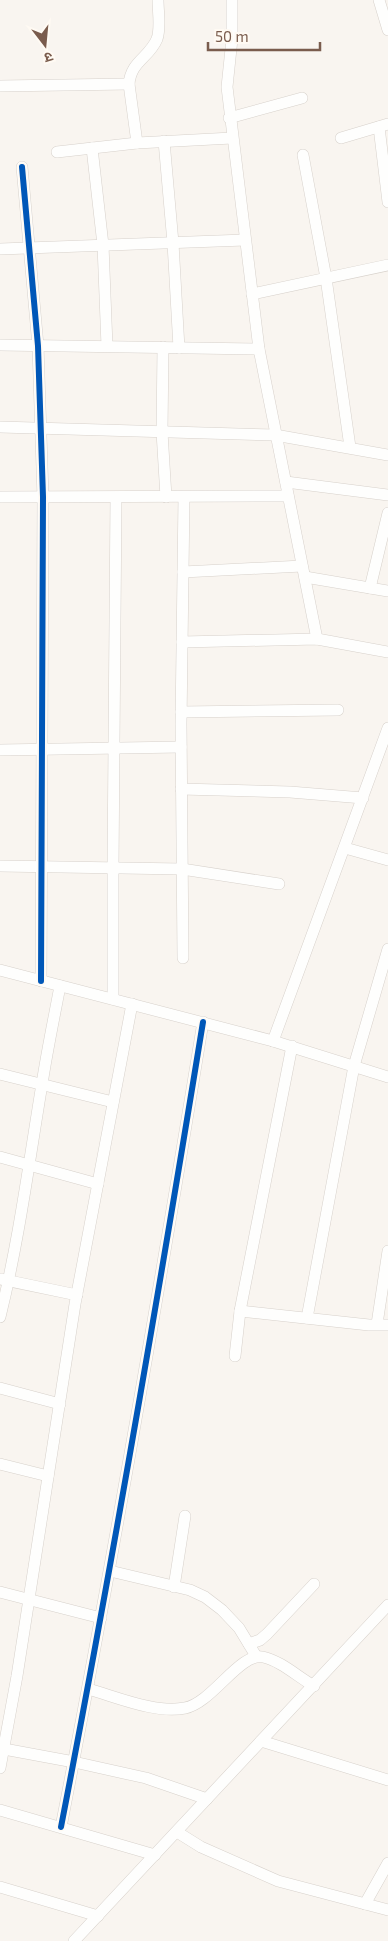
<svg xmlns="http://www.w3.org/2000/svg" width="388" height="1941" font-family="'Exo 2','Noto Sans Devanagari',sans-serif">
  <style>
    .lines { fill: none; stroke-linecap: round; stroke-linejoin: round }
    .street-casing { stroke: #d7d1cb; stroke-width: 12 }
    .street { stroke: #fefefd; stroke-width: 11 }
    .cycleway-casing { stroke: #fffaf3; stroke-width: 9 }
    .cycleway { stroke: #0057b8; stroke-width: 6 }
  </style>
  <rect width="100%" height="100%" fill="#f9f5f0"/>
  <g class="lines">
    <defs>
      <g id="street">
        <path d="M232,0V39L227,87L259,349L317,639"/>
        <path d="M379,0L388,30"/>
        <path d="M0,86L129,84"/>
        <path d="M229,118L302,98"/>
        <path d="M379,127L388,202"/>
        <path d="M341,138L388,124"/>
        <path d="M164,141L173,243L179,348"/>
        <path d="M137,143L129,84C131,61 149,58 157,39C161,28 158,12 158,0"/>
        <path d="M92,148L103,245L107,346"/>
        <path d="M57,152L137,143L232,138"/>
        <path d="M303,155L326,278L350,447"/>
        <path d="M22,167L38,346L43,497L41,981"/>
        <path d="M0,249L245,240"/>
        <path d="M252,294L388,265"/>
        <path d="M0,345L259,349"/>
        <path d="M163,347L162,432L166,497"/>
        <path d="M0,427L275,435L388,455"/>
        <path d="M286,482L388,495"/>
        <path d="M0,497L288,496"/>
        <path d="M183,572L302,566"/>
        <path d="M305,577L388,591"/>
        <path d="M370,588L388,513"/>
        <path d="M182,642L317,639L388,652"/>
        <path d="M181,712L338,710"/>
        <path d="M0,750L181,747"/>
        <path d="M181,789L290,792L363,798"/>
        <path d="M345,848L388,860"/>
        <path d="M0,866L182,869L279,884"/>
        <path d="M183,958L181,724L184,497"/>
        <path d="M0,970L273,1041L388,1077"/>
        <path d="M113,999V868L116,497"/>
        <path d="M273,1041L388,728"/>
        <path d="M0,1074L113,1102"/>
        <path d="M0,1157L98,1184"/>
        <path d="M0,1279L77,1295"/>
        <path d="M240,1311L369,1325H388"/>
        <path d="M0,1317C19,1240 29,1162 42,1084C47,1051 54,1018 60,986"/>
        <path d="M307,1318L354,1066L388,949"/>
        <path d="M377,1324L388,1251"/>
        <path d="M235,1356L240,1311L292,1046"/>
        <path d="M0,1388L60,1404"/>
        <path d="M0,1464L48,1476"/>
        <path d="M110,1571L190,1590L205,1597L222,1610L239,1628L256,1656"/>
        <path d="M174,1587L185,1516"/>
        <path d="M0,1592L101,1618"/>
        <path d="M249,1644L260,1640L267,1634L314,1584"/>
        <path d="M88,1689C117,1697 156,1714 185,1708C212,1703 240,1652 263,1657C281,1661 298,1677 314,1686"/>
        <path d="M261,1741L388,1780"/>
        <path d="M4,1749L74,1762L146,1778L207,1799"/>
        <path d="M0,1768L17,1676L75,1304L132,1004"/>
        <path d="M0,1810L155,1855"/>
        <path d="M61,1827C113,1560 159,1292 203,1022"/>
        <path d="M177,1832L201,1847L278,1881L388,1910"/>
        <path d="M0,1887L98,1916"/>
        <path d="M365,1904L388,1863"/>
        <path d="M74,1941L388,1605"/>
      </g>
    </defs>
    <use href="#street" class="street-casing"/>
    <use href="#street" class="street"/>
    <defs>
      <g id="cycleway">
        <path d="M22,167L38,346L43,497L41,981"/>
        <path d="M61,1827C113,1560 159,1292 203,1022"/>
      </g>
    </defs>
    <use href="#cycleway" class="cycleway-casing"/>
    <use href="#cycleway" class="cycleway"/>
  </g>
  <g transform="translate(45 45) rotate(164)" stroke="#fffaf3" stroke-width="4" paint-order="stroke">
  <path d="M0-4L9 19L0 12L-9 19Z" fill="#7a5c4d"/>
  <text y="-8" font-size="14" font-weight="bold" text-anchor="middle" fill="#7a5c4d">उ</text>
  </g>
  <path d="M208 42v8h112v-8" fill="none" stroke="#7a5c4d" stroke-width="2.5"/>
  <text x="215" y="42" font-size="15" fill="#7a5c4d" stroke="#fffaf3" stroke-width="4" paint-order="stroke">50 m</text>
</svg>
